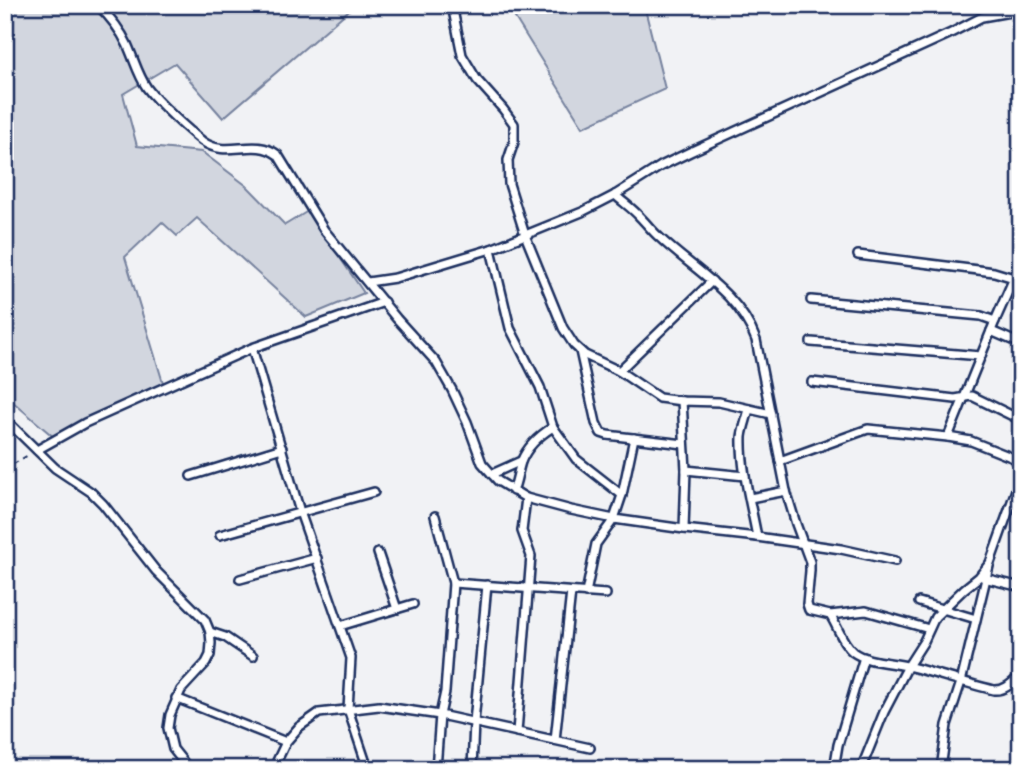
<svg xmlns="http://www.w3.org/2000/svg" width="1026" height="774" font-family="Mynerve,sans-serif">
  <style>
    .green { fill: #d2d6df; stroke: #76829e; stroke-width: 2 }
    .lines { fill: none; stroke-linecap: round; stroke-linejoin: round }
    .street-casing { stroke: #1b2f5e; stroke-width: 12 }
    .path { stroke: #1b2f5e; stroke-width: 2; stroke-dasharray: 5 5; stroke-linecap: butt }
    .street { stroke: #fff; stroke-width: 7 }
  </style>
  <rect width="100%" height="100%" fill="#f1f2f5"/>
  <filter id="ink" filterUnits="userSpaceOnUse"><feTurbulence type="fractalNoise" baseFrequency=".0143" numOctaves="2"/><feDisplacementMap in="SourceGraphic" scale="14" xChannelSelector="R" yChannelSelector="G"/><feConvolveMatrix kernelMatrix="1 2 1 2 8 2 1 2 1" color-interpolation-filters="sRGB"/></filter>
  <g filter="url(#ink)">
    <g class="green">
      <path d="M5,5H355L223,118L175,63L123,94L137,146L202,152L247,186L285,225L308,211L364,293L306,317L197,218L177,236L162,222L125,257L164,386L56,439L5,395Z"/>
      <path d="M507,5H644L665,89L583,127Z"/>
    </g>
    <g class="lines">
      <defs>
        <g id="street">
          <path d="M98,5C110,17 120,29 127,44C134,59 138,75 147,88C158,103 187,129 202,141C228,160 253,136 278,155L324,230L397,319L436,362L452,390L467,422L482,463L498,481L526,498L571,510L614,519L684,529L757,537L841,549L895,561"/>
          <path d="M452,5L462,55L477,80L503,109L514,124V142L508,160L509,184L525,235L563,328L574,345L585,355L619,371L659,398L682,401L719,402L771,414"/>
          <path d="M615,195C624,203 633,209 640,217C647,224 652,231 659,237C695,271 738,292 756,340L786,491L796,524L810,562V571L807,604L809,610L830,615C838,627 842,643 853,652C868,663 893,662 911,667C938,674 966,683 994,690C1005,691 1013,682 1021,675"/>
          <path d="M491,249L510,328L540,387L553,427L576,459L622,495"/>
          <path d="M858,255L994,272L1014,278"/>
          <path d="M368,282L395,278L491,249L582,212L615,195L661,166L690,152L949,34L982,17L1021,10"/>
          <path d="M811,300L981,316L995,321"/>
          <path d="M991,331L1021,344"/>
          <path d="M811,342L981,356"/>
          <path d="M252,348L300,512L351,658L348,709L366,763L365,769"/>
          <path d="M580,351L596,423L601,433L607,435L684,444"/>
          <path d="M619,371L712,281"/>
          <path d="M812,382L955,399L972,396L1021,420"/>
          <path d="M682,401L686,470L684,529"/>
          <path d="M749,409C747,418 743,428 742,437C741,470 751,504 757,537"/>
          <path d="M5,419L55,468L91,492L103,504L156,571L205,620L210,632L211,643L210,655L206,663L181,690L170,715L168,728L173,749L185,764L187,769"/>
          <path d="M948,437L995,321L1014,278L1021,266"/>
          <path d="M37,450L85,423L252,348L384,302"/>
          <path d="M780,461L868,429L948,437L971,441L1021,461"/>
          <path d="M686,470L745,476"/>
          <path d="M492,474L521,461"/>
          <path d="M191,476L282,448"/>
          <path d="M513,491C517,481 518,471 521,462C527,447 540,435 553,427"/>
          <path d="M750,498L786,491"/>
          <path d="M435,516L453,583L445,692L440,715L436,769"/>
          <path d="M220,535L374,492"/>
          <path d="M378,553L397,609"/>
          <path d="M984,578L1021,587"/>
          <path d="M240,579L317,558"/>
          <path d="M453,583L606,594"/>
          <path d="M586,593L596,544L614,519L622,495L634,438"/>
          <path d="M919,602L976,619"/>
          <path d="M830,615L866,611L929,629"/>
          <path d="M340,626L413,604"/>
          <path d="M210,632L225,637L253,656"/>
          <path d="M176,698L286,742"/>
          <path d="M517,732L531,556L522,531L526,498"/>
          <path d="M555,740L571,592"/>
          <path d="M277,761L286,742L299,727L319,713L379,706L440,715L590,748"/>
          <path d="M472,769L474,722L487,585"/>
          <path d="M834,769L838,745L864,657"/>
          <path d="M861,769L884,712L908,666L924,641L935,617L964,589L979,577L990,563L1021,476"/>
          <path d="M941,769L947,725L961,682L989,566"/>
        </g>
      </defs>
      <use href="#street" class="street-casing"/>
      <path class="path" d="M5,469L30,454"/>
      <use href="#street" class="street"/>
    </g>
  </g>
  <rect width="1026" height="774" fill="none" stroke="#fff" stroke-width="28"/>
  <rect x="14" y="14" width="998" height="746" fill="none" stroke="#1b2f5e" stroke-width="2.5" filter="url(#ink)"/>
</svg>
